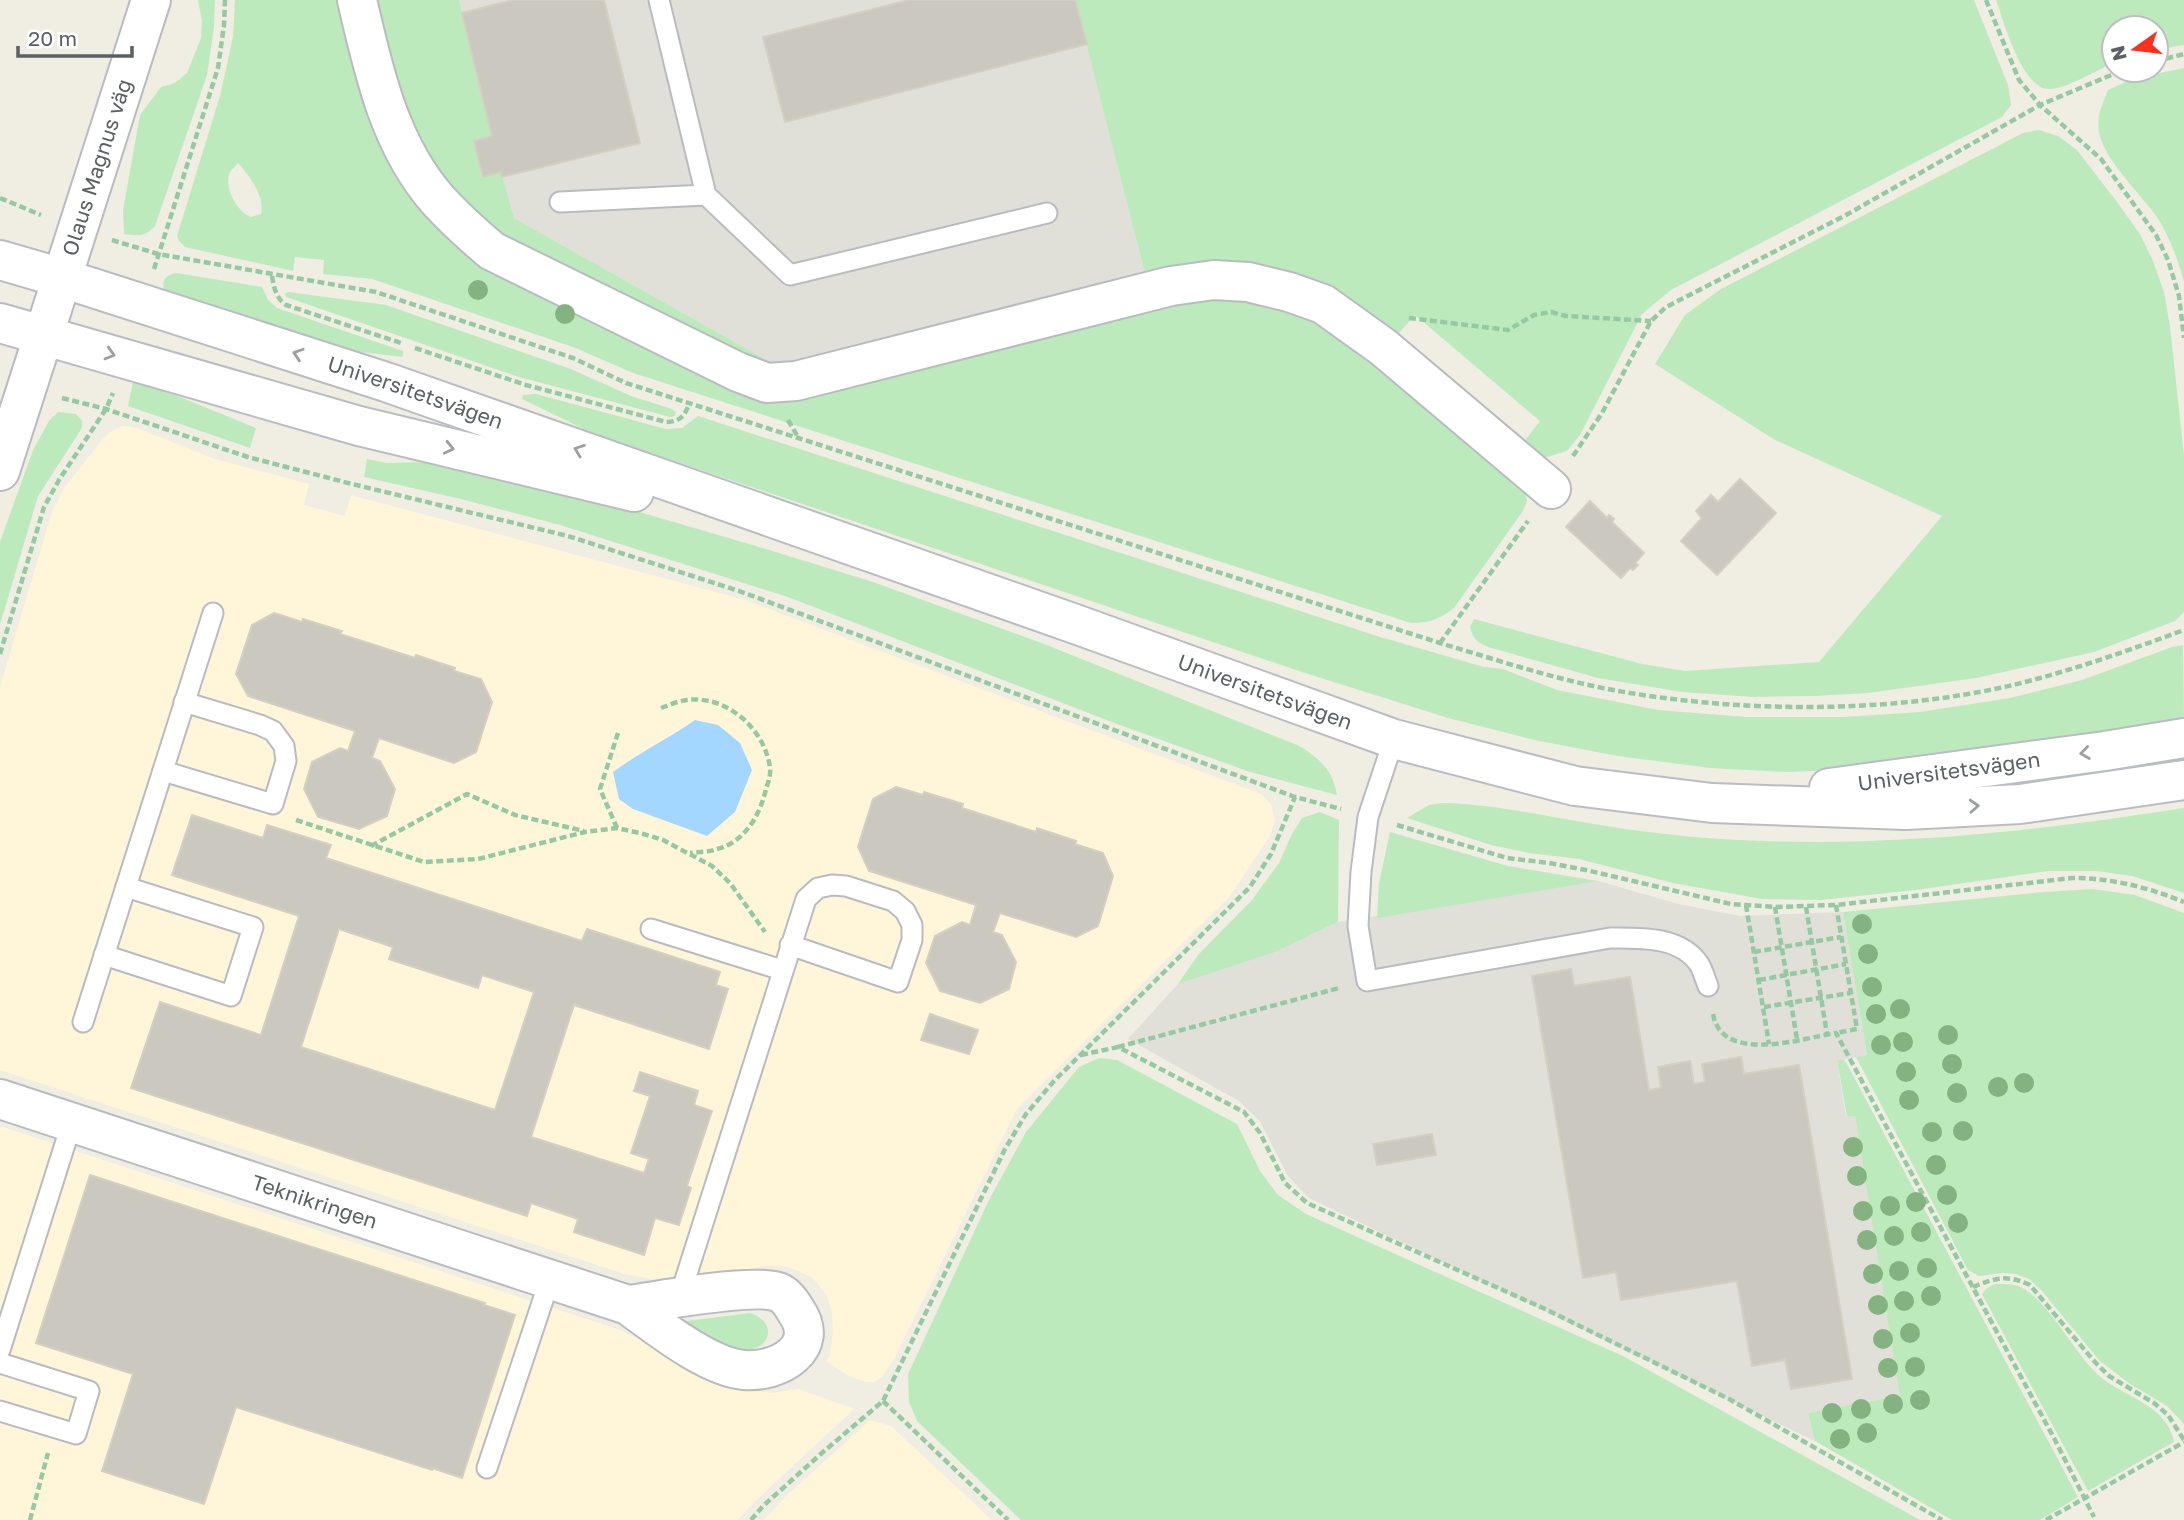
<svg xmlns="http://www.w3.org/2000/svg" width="2184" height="1520" font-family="'Golos Text',sans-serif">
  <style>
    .commercial { fill: #fff6d9 }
    .industrial { fill: #e0dfd8 }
    .green { fill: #bdeabd; fill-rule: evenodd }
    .water { fill: #a4d7ff }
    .building { fill: #cbc8c0; stroke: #d5cfc1; stroke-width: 2; fill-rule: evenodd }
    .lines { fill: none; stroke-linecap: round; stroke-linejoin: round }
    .service-casing { stroke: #b8bcc1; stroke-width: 23 }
    .minor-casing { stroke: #b8bcc1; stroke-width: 42 }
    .tertiary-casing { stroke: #b8bcc1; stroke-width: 42 }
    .secondary-casing { stroke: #b9bdc3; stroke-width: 42 }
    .path { stroke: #94c9a3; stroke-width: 4.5; stroke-dasharray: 7 3.5; stroke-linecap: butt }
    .service { stroke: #fff; stroke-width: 19 }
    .minor { stroke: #fff; stroke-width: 38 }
    .tertiary { stroke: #fff; stroke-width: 38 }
    .secondary { stroke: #fff; stroke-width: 38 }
    .tree { fill: #84b381 }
    .oneway { stroke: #9da0a3 }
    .labels { text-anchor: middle; stroke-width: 5; stroke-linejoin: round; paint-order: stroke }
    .street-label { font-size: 21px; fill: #5b6066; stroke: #fff }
  </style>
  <rect width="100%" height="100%" fill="#f0ede3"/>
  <g class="commercial">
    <path d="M122,426L134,427L215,459L309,484L304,505L345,516L351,495L742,599L1261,794L1271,804L1275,821L1270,836L1230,896L1017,1109L894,1359L883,1376L874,1382H865L849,1376L826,1361L830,1355L833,1333L832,1311L827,1296L813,1278L794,1269L782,1266H766L735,1271L711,1277L668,1282L625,1274L0,1070V687L52,512L65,487L102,440L110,432Z"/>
    <path d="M0,1126L620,1330L749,1390L773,1393L799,1389L854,1409L751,1505L738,1520H0Z"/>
    <path d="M870,1420L891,1426L992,1520H764L787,1495Z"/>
  </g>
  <g class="industrial">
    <path d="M459,0H1075L1145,274L781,368L514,218L501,173L483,177L474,141L492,136Z"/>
    <path d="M1598,881L1678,904L1740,916L1843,912L1867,1055L1837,1061L1846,1117L1855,1116L1901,1397L1808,1413L1815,1441L1309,1198L1288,1176L1259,1120L1239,1101L1128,1039L1178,984L1273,953L1338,922Z"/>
  </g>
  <g class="green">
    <path d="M198,0H215L214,27L207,75L155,226C145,237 139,236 124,234L123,210L140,115L161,87L175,83L187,73L201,38L202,21Z"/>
    <path d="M235,0H346L411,183L727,384L1196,298H1242L1296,312L1343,338L1525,491L1527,501L1523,511L1454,608C1440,619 1429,623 1411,623L633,373L573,347L372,279L323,274L324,260L295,257L293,271L185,247L179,241L177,236L220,96L233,37ZM238,163C249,175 265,196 261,214L251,217C237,212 223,186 230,172C232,169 236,166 238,163Z"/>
    <path d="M373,0H459L492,136L474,141L483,177L501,172L514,218L781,368L759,367L491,232L429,162L389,76Z"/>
    <path d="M1075,0H1974L2008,85L2011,105L2002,117L1671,290L1642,314L1580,435L1567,451L1540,459L1519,448L1540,421L1415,315L1393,340L1337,298L1145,274Z"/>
    <path d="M1996,0H2184V45L2156,50V28H2114V63C2096,70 2067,89 2049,89C2022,89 2004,22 1996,0Z"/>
    <path d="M2184,68V282C2178,260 2170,237 2157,217C2140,193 2104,160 2099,132C2096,117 2103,103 2108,90L2132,79Z"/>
    <path d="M2039,130L2058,136L2077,150L2117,202L2140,234L2153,261L2164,292L2170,326L2184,456V612L2175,621L2094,652L1976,678L1868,693L1815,696L1753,697L1682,692L1598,678L1488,647C1477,642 1473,639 1470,627L1474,619L1642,664L1685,671L1819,662L1942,516L1775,440L1655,364L1685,315L1721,289L2023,133Z"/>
    <path d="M176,273L262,287L268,300L277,308L403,351V357L335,349L166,295C161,284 162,276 176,273Z"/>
    <path d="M288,292L386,305L571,369L631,396L672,409L676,412L675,416L670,417L519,377L286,297L285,294Z"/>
    <path d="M133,382L175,395L256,428L250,448L128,406Z"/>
    <path d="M536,394L666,429L682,428L698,416L1377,636L1484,667L1503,669L1557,690L1658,710L1746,717H1844L1920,712L2010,698L2082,680L2172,647L2183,645L2184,719L2087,738L1864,769L1787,772L1710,768L1618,756L1539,741L1448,718L1305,673L594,434L522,399L523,395Z"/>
    <path d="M58,412L76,414L82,421V428L38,496L0,625V542L33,450L49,421Z"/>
    <path d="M367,459L386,463L429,462L595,499L756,546L873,582L1039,642L1297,745C1319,757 1333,770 1337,795L1250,772L1117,724L788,597L560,525L461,499L364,477Z"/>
    <path d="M1442,803C1493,804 1544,816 1594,824C1635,831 1678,836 1720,839C1876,849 2030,832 2184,808V893L2132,876L2097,871H2048L1916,890L1821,900L1762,899L1673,883L1579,859L1529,853L1491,845L1407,818L1429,805Z"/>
    <path d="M1320,812L1339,820L1338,922L1273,953L1178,984L1198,955L1252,900L1279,863L1292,834L1302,818Z"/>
    <path d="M1390,832L1508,866L1598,881L1377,918L1379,883Z"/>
    <path d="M2093,889L2135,895L2184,913V1424L2167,1406L2130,1384L2099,1360L2042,1291L2029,1279L2016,1274L2003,1273L1979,1276L1968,1270L1856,1057L1867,1055L1843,912L2043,892Z"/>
    <path d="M1099,1058L1117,1060L1237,1124L1260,1171L1278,1195L1306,1214L1623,1356L1920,1520H1021L917,1421L909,1402L908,1374L989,1200L1026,1132L1079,1067Z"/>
    <path d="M1837,1060H1844L1847,1064L2078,1497L2040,1520H1952L1815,1441L1808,1413L1900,1396L1855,1116L1847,1117Z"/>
    <path d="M1994,1284C2005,1284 2016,1283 2026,1290C2051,1307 2073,1350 2096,1373C2121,1397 2167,1403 2174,1442L2088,1491L1982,1294L1986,1289Z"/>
    <path d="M750,1313C780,1323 769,1350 745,1350C730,1350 705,1340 691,1335L684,1323L687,1321Z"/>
  </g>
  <path class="water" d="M695,720L718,725L740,743L752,770L735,812L707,836L633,809L619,799L613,772C639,753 669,738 695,720Z"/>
  <g class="building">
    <path d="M513,0H604L640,143L502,177L501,172L483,177L474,141L492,136L462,13Z"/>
    <path d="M909,0H1075L1087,44L785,122L763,37Z"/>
    <path d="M1740,479L1776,513L1717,575L1681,541L1702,518L1696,511L1711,495L1718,502Z"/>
    <path d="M1590,501L1607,518L1609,515L1614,519L1612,522L1644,553L1635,563L1638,565L1633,570L1630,568L1621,578L1566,527Z"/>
    <path d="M274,613L302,622L303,619L342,631L340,634L415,658L416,655L455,668L454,671L481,679L492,702L476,752L454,763L379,738L372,758L380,761L395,789L387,816L359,829L318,817L304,789L312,762L340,748L348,751L355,731L248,696L236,674L252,625Z"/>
    <path d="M896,787L923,795L924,792L963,804L962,808L1036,832L1037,828L1076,841L1075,844L1103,853L1113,876L1098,926L1076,937L1000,913L993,932L1002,935L1016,962L1009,989L980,1003L940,991L926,963L935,936L962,922L970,925L976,905L869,871L858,847L873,799Z"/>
    <path d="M192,815L263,838L267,825L331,845L326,858L582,941L587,929L720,972L716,985L728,989L709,1049L574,1005L531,1137L644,1173L649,1159L631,1153L650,1096L634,1091L640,1072L698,1091L694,1105L712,1111L687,1186L691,1188L679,1225L655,1218L644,1255L574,1232L578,1219L531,1203L527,1216L131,1088L160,1002L261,1035L299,916L172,875ZM339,929L393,947L389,959L478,988L482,975L534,992L495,1110L301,1047Z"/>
    <path d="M1571,969L1574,986L1630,977L1649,1090L1661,1088L1658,1067L1690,1061L1694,1084L1705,1082L1702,1064L1741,1057L1744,1074L1799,1065L1852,1379L1791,1389L1785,1360L1752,1366L1737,1281L1621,1300L1616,1272L1583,1278L1532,976Z"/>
    <path d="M930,1014L978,1030L969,1054L921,1040Z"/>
    <path d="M1432,1134L1436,1155L1377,1165L1373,1144Z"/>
    <path d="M90,1175L485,1303L484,1305L515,1315L462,1478L432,1468V1470L236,1407L204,1504L102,1471L133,1374L36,1343Z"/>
  </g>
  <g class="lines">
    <defs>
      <g id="service">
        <path d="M659,0L706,195L790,275L1047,213"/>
        <path d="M560,202L706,195"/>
        <path d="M1394,739L1368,817L1361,872L1358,926L1367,981L1610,938C1640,938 1680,936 1699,964C1703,970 1705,979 1708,986"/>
        <path d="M163,771L273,804L286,761L284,746L273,731L260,725L184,702"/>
        <path d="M651,929L782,970"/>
        <path d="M104,955L231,996L253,927L126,887"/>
        <path d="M83,1022L213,613"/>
        <path d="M678,1302L806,899L818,888L832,885L846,886L893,901L905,911L912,925V940L898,982L790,945"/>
        <path d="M0,1350L72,1122"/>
        <path d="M0,1363L89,1391L76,1434L0,1411"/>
        <path d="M487,1468L550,1279"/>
      </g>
      <g id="minor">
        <path d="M357,0C373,69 389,144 437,199C454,218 473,235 492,251L738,372L767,383L796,381L1171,286L1214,280L1248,282L1289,292L1323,304L1383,347L1551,489"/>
        <path id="s1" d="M62,278L151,0"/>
        <path id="s2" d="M0,1099L628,1305C657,1326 708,1367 744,1370C778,1373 822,1348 796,1311C792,1304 786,1295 778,1292C753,1283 659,1301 628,1305"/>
      </g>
      <path id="tertiary" d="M0,471L62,278"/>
      <g id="secondary">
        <path id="s3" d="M0,260L62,278L386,382L1078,625L1394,739L1575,786L1712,803L1906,810L2020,804L2184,780"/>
        <path d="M0,323L359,426L634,492"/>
        <path id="s4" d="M1829,788L2105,751L2184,738"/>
      </g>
    </defs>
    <use href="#service" class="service-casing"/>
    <use href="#minor" class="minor-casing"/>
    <use href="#tertiary" class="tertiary-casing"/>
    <use href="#secondary" class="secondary-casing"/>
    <g class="path">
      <path d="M1986,0L2019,80L2040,105L2101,159L2156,235L2168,260L2179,296L2184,338"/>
      <path d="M2156,61L2184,54"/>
      <path d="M0,198L41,215"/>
      <path d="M112,240L158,254L376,292L573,358L626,383L1440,643C1497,660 1554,679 1613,690C1739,713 1888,714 2013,685C2071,671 2127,651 2184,630"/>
      <path d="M154,269L218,68L224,25L225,0"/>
      <path d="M272,276C274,288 276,298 286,305L404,344"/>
      <path d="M1409,318L1508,330L1534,315L1551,312L1566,316L1651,321"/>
      <path d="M415,348L526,385L666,422C681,422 685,415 690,402"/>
      <path d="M62,398L106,409L248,457L352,484L568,536L739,591L1295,797L1341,809"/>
      <path d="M788,420L798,437"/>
      <path d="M1573,456L1602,413L1651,321L1666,307L1846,215L2040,105L2123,70"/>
      <path d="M1440,643L1528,521"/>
      <path d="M0,654L44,507L59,480L106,409L113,393"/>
      <path d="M661,708C669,705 678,701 687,700C727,695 765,729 770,768C771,775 768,783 766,789C760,815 745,842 717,849C709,852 699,852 690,853"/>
      <path d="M296,820L424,862L478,859L585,832L617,828L640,833L663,840L712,866L730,883L765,932"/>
      <path d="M1397,825L1507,858L1549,863L1586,870L1731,904L1775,907L1836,905L2072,878C2111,878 2147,887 2184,902"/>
      <path d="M617,828L600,789L618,733"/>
      <path d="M371,846L467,794L515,815L584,831"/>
      <path d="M1746,905L1769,1044"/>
      <path d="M1836,905L1857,1029L1836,1033"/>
      <path d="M1775,907L1797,1039"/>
      <path d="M1806,907L1827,1034"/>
      <path d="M1754,952L1841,937"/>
      <path d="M1759,980L1846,964"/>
      <path d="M1764,1007L1850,993"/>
      <path d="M1713,1014C1722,1065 1803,1038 1836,1033L2055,1440L2094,1517"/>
      <path d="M1118,1047L1339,988"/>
      <path d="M1081,1055L1118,1047L1244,1112L1260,1133L1285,1183L1307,1203L1543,1308L1729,1399L1942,1520"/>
      <path d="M1973,1287C1996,1278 2006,1274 2030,1285L2094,1361L2109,1376L2154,1403L2168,1415L2184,1440"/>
      <path d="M883,1401L1008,1520"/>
      <path d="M30,1520L48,1453"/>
      <path d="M751,1520L763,1506L823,1452L883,1401L1005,1149L1026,1114L1054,1081L1250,887L1271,854L1295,797"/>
      <path d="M2046,1520L2184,1442"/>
    </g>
    <use href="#service" class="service"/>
    <use href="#minor" class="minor"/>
    <use href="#tertiary" class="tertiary"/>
    <use href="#secondary" class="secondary"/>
  </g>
  <g class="tree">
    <circle cx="478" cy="290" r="10"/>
    <circle cx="565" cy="314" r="10"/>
    <circle cx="1862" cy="924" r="10"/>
    <circle cx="1868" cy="954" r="10"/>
    <circle cx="1872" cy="987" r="10"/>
    <circle cx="1900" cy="1009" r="10"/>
    <circle cx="1876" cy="1014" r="10"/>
    <circle cx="1948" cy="1035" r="10"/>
    <circle cx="1903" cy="1042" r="10"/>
    <circle cx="1881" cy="1045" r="10"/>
    <circle cx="1952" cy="1064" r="10"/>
    <circle cx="1906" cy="1072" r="10"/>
    <circle cx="2024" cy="1083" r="10"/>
    <circle cx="1998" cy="1087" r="10"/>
    <circle cx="1957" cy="1093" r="10"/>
    <circle cx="1909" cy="1100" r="10"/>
    <circle cx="1963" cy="1131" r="10"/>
    <circle cx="1932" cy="1132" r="10"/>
    <circle cx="1853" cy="1147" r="10"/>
    <circle cx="1936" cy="1165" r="10"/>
    <circle cx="1857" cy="1176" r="10"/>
    <circle cx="1947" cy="1195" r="10"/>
    <circle cx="1916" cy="1202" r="10"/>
    <circle cx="1890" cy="1206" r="10"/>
    <circle cx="1863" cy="1211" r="10"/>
    <circle cx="1958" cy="1223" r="10"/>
    <circle cx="1921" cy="1232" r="10"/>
    <circle cx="1894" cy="1236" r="10"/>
    <circle cx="1867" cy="1240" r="10"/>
    <circle cx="1927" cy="1268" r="10"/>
    <circle cx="1899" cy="1271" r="10"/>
    <circle cx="1873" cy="1274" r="10"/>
    <circle cx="1931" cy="1296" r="10"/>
    <circle cx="1904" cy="1301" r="10"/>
    <circle cx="1878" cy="1305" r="10"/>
    <circle cx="1910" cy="1333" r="10"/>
    <circle cx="1883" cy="1339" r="10"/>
    <circle cx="1915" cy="1367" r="10"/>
    <circle cx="1888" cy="1368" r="10"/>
    <circle cx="1920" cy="1400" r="10"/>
    <circle cx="1893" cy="1404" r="10"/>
    <circle cx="1861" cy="1409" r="10"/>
    <circle cx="1832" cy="1413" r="10"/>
    <circle cx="1867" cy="1433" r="10"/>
    <circle cx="1840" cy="1439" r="10"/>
  </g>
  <defs><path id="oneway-chevron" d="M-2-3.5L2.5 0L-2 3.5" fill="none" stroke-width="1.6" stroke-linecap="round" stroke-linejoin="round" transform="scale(1.75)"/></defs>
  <g class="oneway">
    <use href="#oneway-chevron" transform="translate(110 354) rotate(16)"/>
    <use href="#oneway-chevron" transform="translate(298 354) rotate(-162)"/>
    <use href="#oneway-chevron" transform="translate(449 448) rotate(13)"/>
    <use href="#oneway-chevron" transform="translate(579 450) rotate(-160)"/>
    <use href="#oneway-chevron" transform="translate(2085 753) rotate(172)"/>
    <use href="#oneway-chevron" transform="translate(1974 806) rotate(-3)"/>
  </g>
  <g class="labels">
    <g class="street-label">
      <text dy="7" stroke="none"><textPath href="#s1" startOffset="116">Olaus Magnus väg</textPath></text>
      <text dy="7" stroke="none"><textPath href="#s3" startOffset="436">Universitetsvägen</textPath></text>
      <text dy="7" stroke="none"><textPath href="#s3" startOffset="1337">Universitetsvägen</textPath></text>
      <text dy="7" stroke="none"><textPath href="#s4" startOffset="121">Universitetsvägen</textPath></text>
      <text dy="7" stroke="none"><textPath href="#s2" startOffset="331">Teknikringen</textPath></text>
    </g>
  </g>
  <g transform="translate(2135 49) rotate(256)"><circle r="33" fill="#ffffff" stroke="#bdbfc2" stroke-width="2"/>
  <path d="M0-5L12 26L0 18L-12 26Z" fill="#fb301f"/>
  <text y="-10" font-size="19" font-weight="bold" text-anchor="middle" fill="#5b6066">N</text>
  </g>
  <path d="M18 46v10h114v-10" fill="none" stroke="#5b6066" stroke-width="3.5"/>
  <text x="28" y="46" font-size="21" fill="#5b6066" stroke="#ffffff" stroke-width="5" paint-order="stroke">20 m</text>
</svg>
